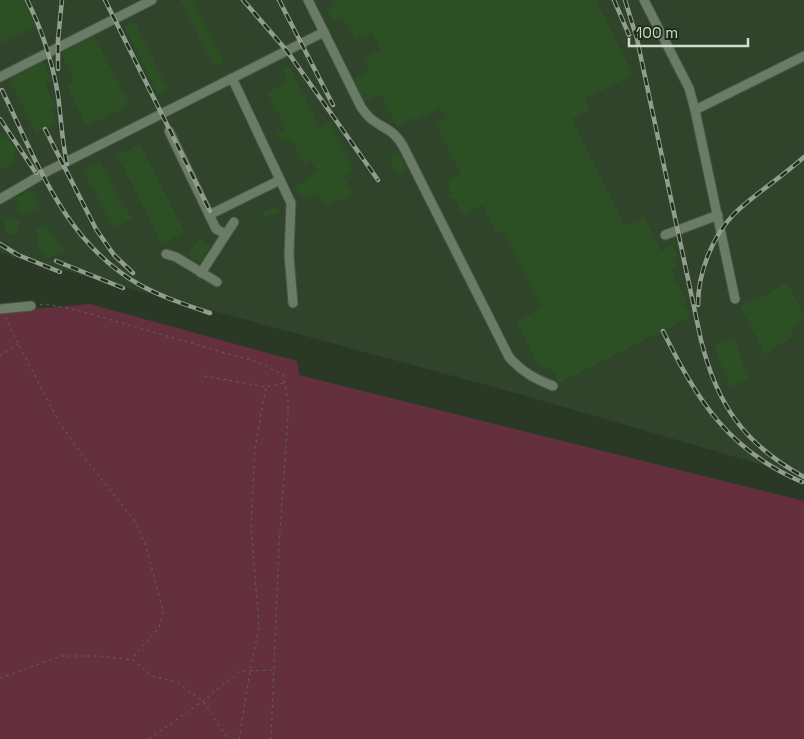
<svg xmlns="http://www.w3.org/2000/svg" width="804" height="739" font-family="'Space Grotesk',sans-serif">
  <style>
    .built { fill: #2f442a }
    .green { fill: #64303e }
    .building { fill: #2c4f23 }
    .lines { fill: none; stroke-linecap: round; stroke-linejoin: round }
    .minor-casing { stroke: #465443; stroke-width: 11 }
    .path { stroke: #5b6958; stroke-width: 1; stroke-dasharray: 2.5 4; stroke-linecap: butt }
    .minor { stroke: #6a7c65; stroke-width: 9 }
    .rail-casing { stroke: #919d8e; stroke-width: 4.5 }
    .rail { stroke: #1f2f1b; stroke-width: 2.5; stroke-dasharray: 8; stroke-linecap: butt }
  </style>
  <rect width="100%" height="100%" fill="#293925"/>
  <path class="built" d="M0,0H804V477L519,394L0,253Z"/>
  <path class="green" d="M90,304L297,361L299,375L804,501V739H0V312Z"/>
  <g class="building">
    <path d="M0,0H23L35,26L0,43Z"/>
    <path d="M181,0H193L224,62L214,67Z"/>
    <path d="M334,0H596L633,75L585,99L590,110L572,119L625,226L644,217L661,251L672,245L678,256L674,258L678,265L670,269L687,302L683,304L690,317L559,383L553,371L538,365L516,321L541,308L502,230L496,233L483,205L463,215L454,198L450,200L448,195L451,193L446,182L461,174L436,124L446,119L440,108L416,120L414,118L397,126L381,94L365,102L354,79L369,71L363,58L380,49L372,33L355,41L342,17L333,22L327,10L337,5Z"/>
    <path d="M135,23L168,90L158,95L125,27Z"/>
    <path d="M95,36L130,105L87,126L66,85L74,81L61,53Z"/>
    <path d="M43,62L52,81L45,84L56,108L51,110L57,123L36,134L9,79Z"/>
    <path d="M289,66L319,128L330,122L354,170L343,176L353,194L325,207L318,194L305,200L302,194L299,195L295,186L311,178L309,176L317,172L311,161L304,165L290,137L281,141L277,133L286,129L267,92L288,81L282,69Z"/>
    <path d="M8,135L17,154L13,156L16,162L0,170V139Z"/>
    <path d="M140,144L185,232L162,244L117,156Z"/>
    <path d="M398,153L407,170L397,175L389,158Z"/>
    <path d="M100,162L124,210L127,208L132,219L113,228L83,170Z"/>
    <path d="M30,190L39,208L21,216L17,207L20,203L16,205L13,199Z"/>
    <path d="M277,206L280,212L262,218L261,214Z"/>
    <path d="M19,219V229L15,233L9,234L5,231L4,224L7,220Z"/>
    <path d="M47,225L55,239L66,250L45,260L42,250L37,251L39,246L36,230Z"/>
    <path d="M199,238L211,246L200,263L188,256Z"/>
    <path d="M787,282L804,315V321L790,328L794,337L771,349L772,351L765,355L740,307L758,298L759,299Z"/>
    <path d="M734,338L743,364L750,378L731,387L720,363L714,344Z"/>
  </g>
  <g class="lines">
    <defs>
      <g id="minor">
        <path d="M308,0L361,107C363,110 366,114 369,117C382,129 393,128 403,146L509,357C522,372 535,379 553,386"/>
        <path d="M644,0L689,88L695,110L804,56"/>
        <path d="M0,77L152,0"/>
        <path d="M232,78L291,203L289,255L293,303"/>
        <path d="M695,110L735,299"/>
        <path d="M169,131L216,229L226,234"/>
        <path d="M0,199L48,171L324,32"/>
        <path d="M209,215L280,180"/>
        <path d="M665,235L718,215"/>
        <path d="M166,254L176,257L217,282"/>
        <path d="M201,273L234,222"/>
        <path d="M0,309L31,306"/>
      </g>
    </defs>
    <use href="#minor" class="minor-casing"/>
    <g class="path">
      <path d="M40,305L46,304L80,311L257,362L265,365L283,375L288,399V418L279,545L271,739"/>
      <path d="M6,317L8,324L59,422L89,464L135,521L146,546L163,611L159,628L135,654L133,660"/>
      <path d="M0,356L18,344"/>
      <path d="M204,376L266,387L285,383"/>
      <path d="M0,678L61,656H100L133,660L152,676L176,682L203,701L228,739"/>
      <path d="M149,739L203,701L240,671L274,670"/>
      <path d="M239,739L250,670L259,627L251,525L255,448L266,387"/>
    </g>
    <use href="#minor" class="minor"/>
    <defs>
      <g id="rail">
        <path d="M27,0C43,32 52,60 58,95C61,118 62,141 67,164"/>
        <path d="M105,0L210,211"/>
        <path d="M243,0L287,51L378,180"/>
        <path d="M279,0L333,105"/>
        <path d="M614,0L629,35"/>
        <path d="M625,0L637,39L701,340C717,405 744,444 804,477"/>
        <path d="M58,69V40L62,0"/>
        <path d="M2,90C37,162 65,243 140,285C162,297 186,305 210,313"/>
        <path d="M0,119L36,173"/>
        <path d="M45,129L96,229L114,255L133,273"/>
        <path d="M0,244L18,255L60,272"/>
        <path d="M56,261L123,288"/>
        <path d="M698,305C698,273 712,236 735,213C756,193 782,177 804,157"/>
        <path d="M663,331C697,400 728,450 802,482"/>
      </g>
    </defs>
    <use href="#rail" class="rail-casing"/>
    <use href="#rail" class="rail"/>
  </g>
  <path d="M629 38v8h119v-8" fill="none" stroke="#d0dace" stroke-width="2.5"/>
  <text x="636" y="38" font-size="15" fill="#d0dace" stroke="#1f2f1b" stroke-width="4" paint-order="stroke">100 m</text>
</svg>
